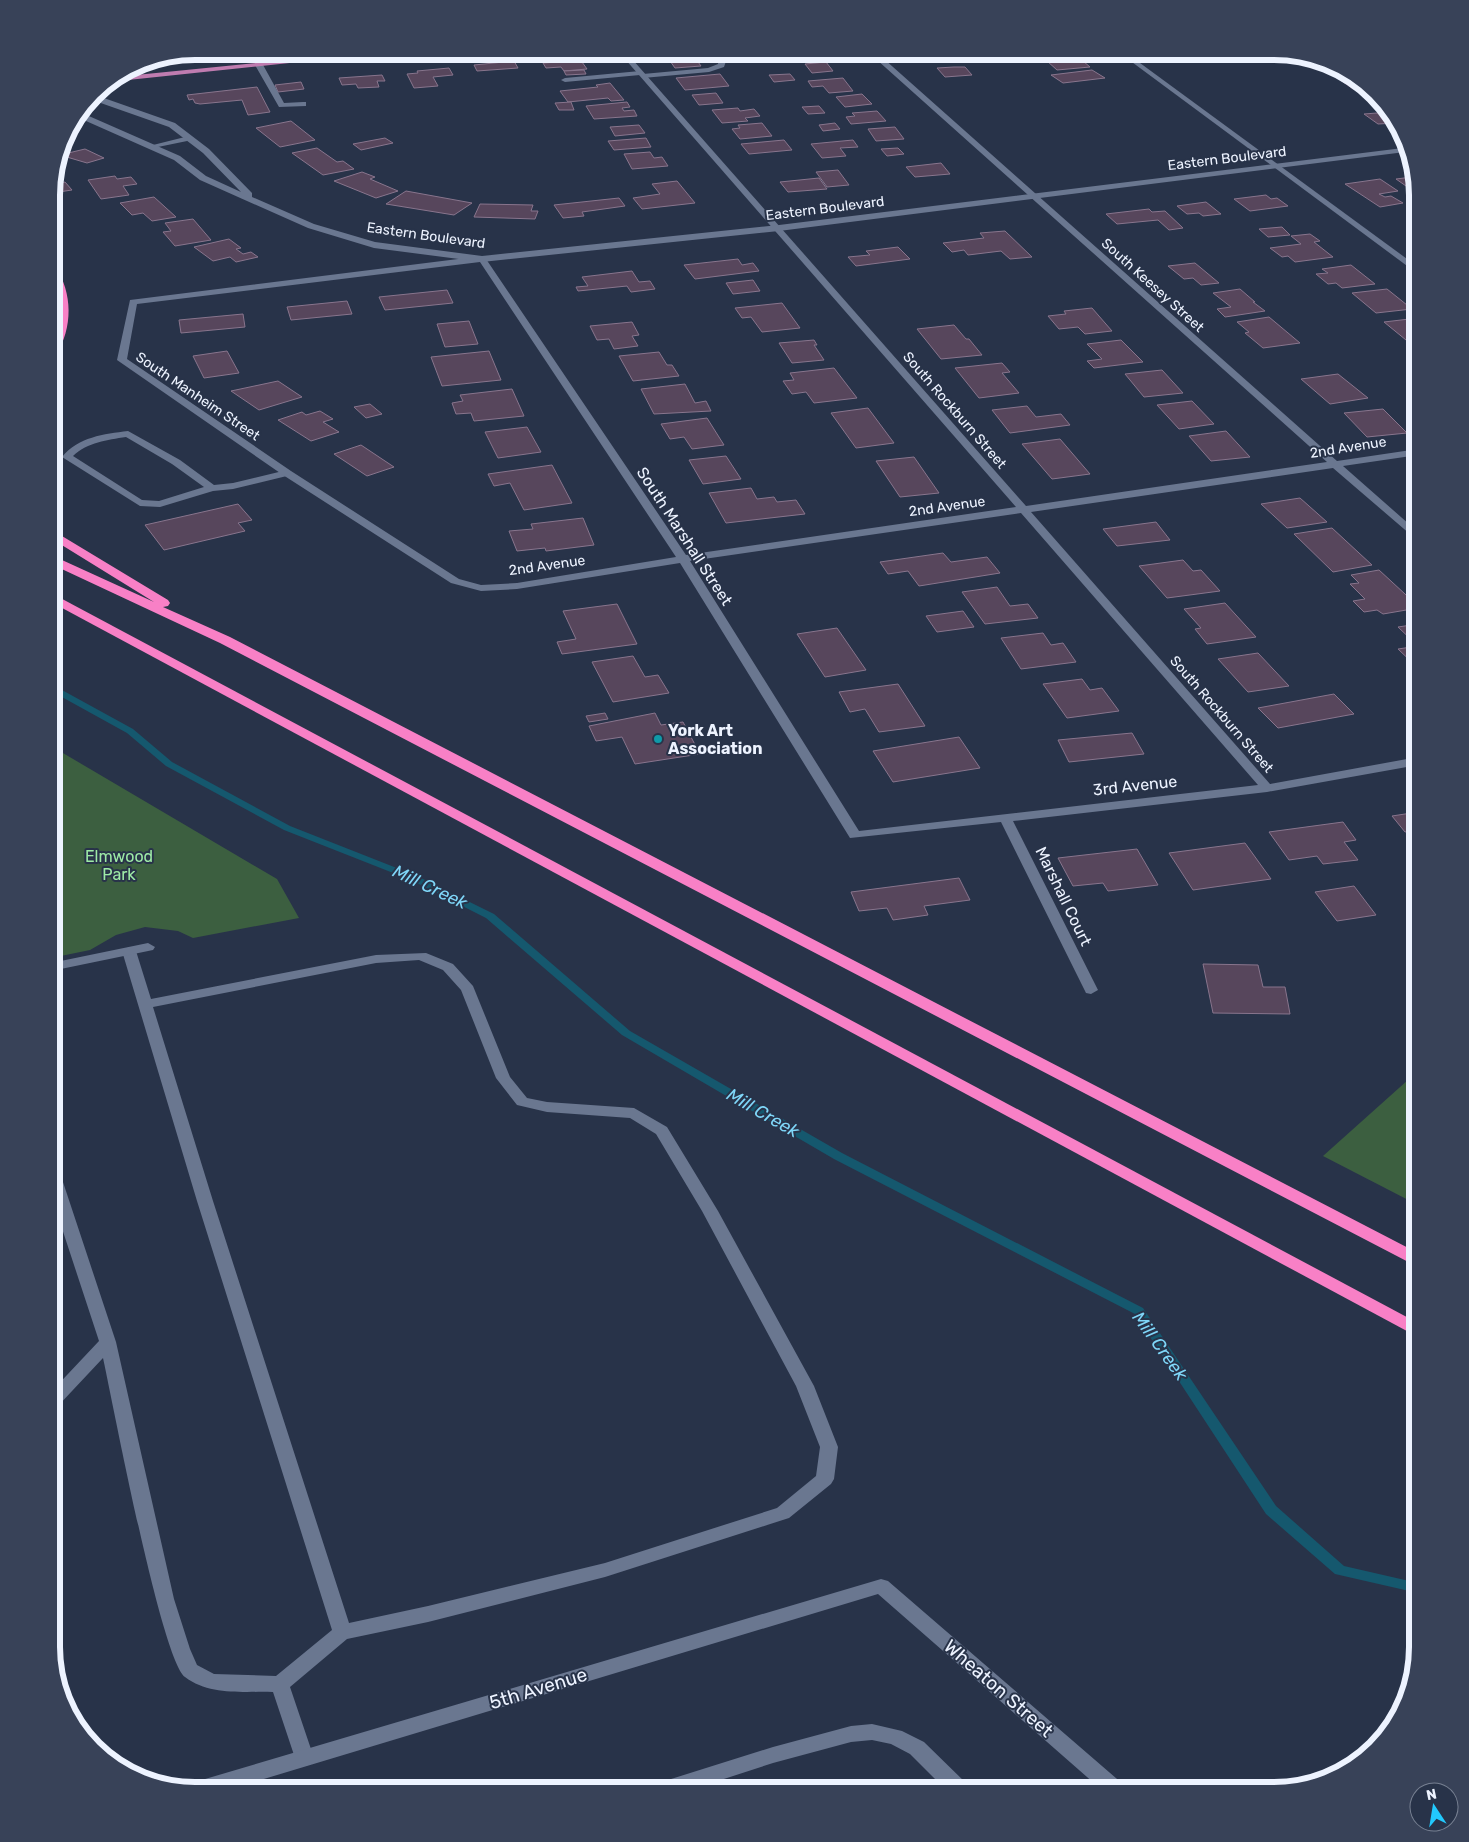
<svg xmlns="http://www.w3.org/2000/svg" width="1469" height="1842" font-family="Rubik,sans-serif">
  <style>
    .green { fill: #3c5f40 }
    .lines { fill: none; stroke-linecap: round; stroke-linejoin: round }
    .stream { fill: #15586e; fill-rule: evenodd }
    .building { fill: #57465c; stroke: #88758d }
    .service { fill: #6a7790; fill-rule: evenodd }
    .minor { fill: #6a7790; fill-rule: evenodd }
    .tertiary { fill: #6a7790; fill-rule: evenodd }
    .primary { fill: #bf7cb0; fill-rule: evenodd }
    .motorway { fill: #f880c6; fill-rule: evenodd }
    .culture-dot { fill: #0f9aa8; stroke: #283349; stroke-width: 2 }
    .labels { text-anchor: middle; stroke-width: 4; stroke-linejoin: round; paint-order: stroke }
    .far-street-label { font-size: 14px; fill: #edf3ff; stroke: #283349 }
    .street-label { font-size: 16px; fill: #edf3ff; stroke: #283349 }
    .poi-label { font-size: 16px; font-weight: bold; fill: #edf3ff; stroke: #283349; text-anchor: start }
    .park-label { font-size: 16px; fill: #9eeba6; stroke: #283349 }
    .water-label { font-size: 18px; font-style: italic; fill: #7fd7f9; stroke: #283349 }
    .near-street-label { font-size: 19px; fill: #edf3ff; stroke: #283349 }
    .rim { fill: none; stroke: #edf3ff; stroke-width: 6 }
  </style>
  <rect width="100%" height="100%" fill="#283349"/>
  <g class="green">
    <path d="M51,746L277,879L299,918L193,938L178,931L145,927L116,935L90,950L51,958Z"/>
    <path d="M1418,1071V1205L1323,1156Z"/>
  </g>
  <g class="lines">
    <path class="stream" d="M51,684L133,729L172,762L290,826L417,876L494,914L630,1031L842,1153L1143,1308L1276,1506L1344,1566L1418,1583V1593L1335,1574L1266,1514L1135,1314L834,1159L622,1035L486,918L411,880L284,830L166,766L127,733L51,691Z"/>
  </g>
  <g class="building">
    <path d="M663,51H690L701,66L675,68Z"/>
    <path d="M948,51L951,54H957L963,60L928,62L924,58H928L923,52Z"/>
    <path d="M1167,52H1194L1197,54L1173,56Z"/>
    <path d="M989,54L994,60L975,61L970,56Z"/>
    <path d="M569,55H577L587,69L564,71L561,67L546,68L543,63L559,62L557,59L570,58Z"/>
    <path d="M1076,55L1090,67L1057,70L1047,61L1054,60L1050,57Z"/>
    <path d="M514,61L518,68L477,71L474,65Z"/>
    <path d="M826,62L833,71L812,73L805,64Z"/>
    <path d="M1315,62H1318L1346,71L1328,72Z"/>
    <path d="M954,67H965L972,75L945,77L937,68Z"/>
    <path d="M449,68L453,75L433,77L438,86L414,88L407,74L418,73L417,71Z"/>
    <path d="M584,70L586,74L566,75L564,71Z"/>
    <path d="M1092,70L1105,78L1063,83L1051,75Z"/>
    <path d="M720,74L729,86L685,90L676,78Z"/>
    <path d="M790,74L795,80L774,82L769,75Z"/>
    <path d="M382,75L385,81H377L379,87L358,88L356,84L342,85L339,78Z"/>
    <path d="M1351,75L1365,88L1353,89L1336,77Z"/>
    <path d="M843,78L853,91L829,93L823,86L812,87L808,81Z"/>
    <path d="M301,82L304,89L278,92L275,85Z"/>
    <path d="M610,83L624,100L611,101L608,98L568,102L560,91L598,87L596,85Z"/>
    <path d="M257,87L270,112L248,115L242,100L200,104L195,103L193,99L189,100L187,95Z"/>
    <path d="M716,93L723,103L699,105L692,95Z"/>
    <path d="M862,94L872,104L845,107L836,97Z"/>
    <path d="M571,102L574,110H559L555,103Z"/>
    <path d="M627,102L630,107L622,108L624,111L634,110L637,116L594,119L586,106Z"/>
    <path d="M819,106L825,113L808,114L802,107Z"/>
    <path d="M738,108L740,111L754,109L760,116L745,118L748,121L722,123L712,110Z"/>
    <path d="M877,111L886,121L851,124L846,117L855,116L852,113Z"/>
    <path d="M1390,112L1396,123L1378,124L1364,114Z"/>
    <path d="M291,121L315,140L280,147L256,128Z"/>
    <path d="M762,123L772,136L740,139L732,129L740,128L738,125Z"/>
    <path d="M835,123L840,129L823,131L819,125Z"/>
    <path d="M639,125L645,133L615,136L610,127Z"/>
    <path d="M895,127L904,139L876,141L868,129Z"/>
    <path d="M385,138L393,143L361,150L353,144Z"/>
    <path d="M646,138L651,147L614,150L608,141Z"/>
    <path d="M784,140L792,150L749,154L741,144Z"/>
    <path d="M853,140L858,147L840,148L846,156L822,158L811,144Z"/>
    <path d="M317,148L337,162L343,161L354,169L323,175L292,153Z"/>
    <path d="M898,148L904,154L887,156L881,149Z"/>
    <path d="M85,149L104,158L87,163L60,155Z"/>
    <path d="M650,152L654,158L662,157L668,166L632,169L624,154Z"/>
    <path d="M941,163L950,174L915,177L906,167Z"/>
    <path d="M838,170L849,185L827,187L816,172Z"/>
    <path d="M362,172L375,177L370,179L398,191L376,198L334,181Z"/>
    <path d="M115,176L117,179L131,177L137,184L123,186L129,195L101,199L88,180Z"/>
    <path d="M1412,177L1415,185L1406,186L1396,179Z"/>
    <path d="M819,178L827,189L788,192L780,182Z"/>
    <path d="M1380,179L1398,191L1379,194L1385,197L1391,196L1403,203L1380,207L1345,184Z"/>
    <path d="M677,181L695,203L642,209L633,198L660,194L652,184Z"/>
    <path d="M65,182L72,190L52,193V185Z"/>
    <path d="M406,191L472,203L454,215L386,204Z"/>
    <path d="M1266,195L1271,199L1277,198L1288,206L1250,211L1234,199Z"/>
    <path d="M154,197L176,217L152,221L143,213L132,215L120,203Z"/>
    <path d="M619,198L625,206L582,212L584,216L563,218L554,205Z"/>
    <path d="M1206,202L1221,214L1203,216L1199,213L1187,214L1177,206Z"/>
    <path d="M480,204L533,205L531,211H538L535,219L474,217Z"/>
    <path d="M1149,209L1152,212L1165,211L1183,228L1169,230L1158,220L1117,224L1106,214Z"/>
    <path d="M193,219L211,240L175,246L163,232L171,231L165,223Z"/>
    <path d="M1282,227L1290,235L1268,237L1259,229Z"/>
    <path d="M1005,231L1032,257L1010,259L1001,251L968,255L964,250L952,252L943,243L984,238L980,233Z"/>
    <path d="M1310,234L1320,241L1314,242L1333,257L1295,262L1288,256L1282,257L1270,248L1301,244L1291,236Z"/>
    <path d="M229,239L241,248L236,249L243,254L251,252L258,257L236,262L230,257L213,261L194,247Z"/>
    <path d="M898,247L910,259L856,266L848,257L870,255L866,251Z"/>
    <path d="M738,259L742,265L753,263L759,271L695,279L684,265Z"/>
    <path d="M1195,263L1219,283L1201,285L1193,278L1184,279L1168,266Z"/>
    <path d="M1351,265L1375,284L1342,288L1336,283L1328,284L1316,274L1328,273L1322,269Z"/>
    <path d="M632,271L639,282L650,281L655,289L631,292L627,286L578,291L576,287L588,286L582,277Z"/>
    <path d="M753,280L760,291L733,294L726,283Z"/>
    <path d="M1240,289L1255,302H1253L1265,311L1225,317L1217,309L1231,307L1213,293Z"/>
    <path d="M1387,289L1412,309L1376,313L1352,293Z"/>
    <path d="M447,290L453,303L385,310L379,297Z"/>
    <path d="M347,301L352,314L291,320L287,307Z"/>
    <path d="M782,303L800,328L762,332L751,317L742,318L735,308Z"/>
    <path d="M1092,308L1112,331L1085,334L1078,327L1059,329L1048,316L1066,314L1064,311Z"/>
    <path d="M243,314L245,327L181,333L179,320Z"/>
    <path d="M1269,317L1300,343L1263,348L1245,333L1249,332L1237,322Z"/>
    <path d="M1418,318V338L1406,340L1384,322Z"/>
    <path d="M469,321L478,344L445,347L437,324Z"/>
    <path d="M632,322L639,335L632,336L638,346L614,349L609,339L597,340L590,326Z"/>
    <path d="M954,325L966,339H969L982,355L941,359L917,329Z"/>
    <path d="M814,340L817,345H814L824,360L792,363L779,343Z"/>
    <path d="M1121,340L1143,362L1094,368L1087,361L1102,359L1087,344Z"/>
    <path d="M227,351L239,373L204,378L193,356Z"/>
    <path d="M489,351L501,380L442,386L431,357Z"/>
    <path d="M659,352L667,365H672L679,376L633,381L619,356Z"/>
    <path d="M1002,363L1010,372L1002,373L1019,393L979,398L955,368Z"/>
    <path d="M834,368L857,398L814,403L806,392L792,394L783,381L794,380L790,373Z"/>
    <path d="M1162,370L1183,393L1144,397L1125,374Z"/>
    <path d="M1338,374L1368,398L1330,404L1301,379Z"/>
    <path d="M278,381L302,397L259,410L231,391Z"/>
    <path d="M685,384L695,403L706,401L711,411L654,414L641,389Z"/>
    <path d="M512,389L524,416L474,421L471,413L456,414L452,403L463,401L460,395Z"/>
    <path d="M1192,401L1214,424L1179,429L1157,405Z"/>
    <path d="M370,404L382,414L366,418L354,407Z"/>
    <path d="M1027,406L1036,417L1061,414L1070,425L1010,433L992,410Z"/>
    <path d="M868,408L894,443L856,448L831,413Z"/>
    <path d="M1383,409L1407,433L1367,437L1344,413Z"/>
    <path d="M320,411L333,419L323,422L339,432L311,441L278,420L302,412L306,415Z"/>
    <path d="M707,418L724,445L692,449L684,437L670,439L661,424Z"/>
    <path d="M527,427L541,452L498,458L485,432Z"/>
    <path d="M1226,431L1250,457L1211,461L1189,436Z"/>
    <path d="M1060,439L1090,474L1052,479L1022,444Z"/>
    <path d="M361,445L394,467L367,476L334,454Z"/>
    <path d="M726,456L741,479L703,484L689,460Z"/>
    <path d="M914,457L939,493L900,497L876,461Z"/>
    <path d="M552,465L572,503L524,510L510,483L494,486L488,474Z"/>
    <path d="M751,488L757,499L774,497L777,502L796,500L805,514L726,523L709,493Z"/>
    <path d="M1300,498L1327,522L1287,528L1261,504Z"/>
    <path d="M238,504L252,520L238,523L245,531L164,550L145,525Z"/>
    <path d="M583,518L594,545L546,551L545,548L517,551L509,531L533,529L531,524Z"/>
    <path d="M1156,522L1170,540L1117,546L1103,529Z"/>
    <path d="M1332,528L1372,565L1333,572L1294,534Z"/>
    <path d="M943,553L951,562L987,557L1000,573L919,586L908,571L888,574L880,562Z"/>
    <path d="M1183,560L1193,571L1201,570L1220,591L1167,598L1139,566Z"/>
    <path d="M1379,570L1418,606V608L1383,614L1377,610L1364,612L1353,601L1365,599L1350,584L1359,583L1351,575Z"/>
    <path d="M997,587L1010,606L1028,604L1038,618L985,624L962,592Z"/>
    <path d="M1225,603L1256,637L1207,644L1195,629L1201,628L1184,609Z"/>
    <path d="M617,604L637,644L562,654L557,642L576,639L563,611Z"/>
    <path d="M963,611L974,627L937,632L926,616Z"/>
    <path d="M1418,624V668L1398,649L1418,646L1398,627Z"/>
    <path d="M837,628L866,670L825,677L797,634Z"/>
    <path d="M1043,633L1051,645L1063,643L1076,662L1021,669L1001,638Z"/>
    <path d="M1258,653L1289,686L1248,692L1218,659Z"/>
    <path d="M633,656L645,677L658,675L669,693L613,702L592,662Z"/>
    <path d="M1082,679L1090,690L1102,688L1119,711L1067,718L1043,684Z"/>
    <path d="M898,684L925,726L879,732L865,709L850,712L839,692Z"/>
    <path d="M1334,694L1354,714L1278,728L1258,708Z"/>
    <path d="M605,713L608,719L589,722L586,716Z"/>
    <path d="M655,713L661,725L683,722L700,754L635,764L622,737L596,741L589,726Z"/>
    <path d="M1132,733L1144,754L1069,762L1058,740Z"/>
    <path d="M959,737L980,768L893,782L873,751Z"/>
    <path d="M1418,812V830L1405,832L1392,816Z"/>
    <path d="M1343,822L1356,840L1344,842L1358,860L1323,864L1317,856L1289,860L1269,832Z"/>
    <path d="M1245,843L1271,879L1193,890L1169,853Z"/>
    <path d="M1137,849L1158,885L1108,891L1103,883L1073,886L1058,858Z"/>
    <path d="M959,878L970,900L924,906L928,915L893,920L887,908L859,911L851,892Z"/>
    <path d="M1354,886L1376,915L1337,921L1315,892Z"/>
    <path d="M1203,964L1258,965L1263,987H1285L1290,1014L1213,1013Z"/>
  </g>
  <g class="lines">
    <g class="service">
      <path d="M714,51H721L727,58L724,67L709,72L643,78L640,75L565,82L561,80L565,78L640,71L643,74L708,68L718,64L719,58Z"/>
      <path d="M256,63H262L284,103L303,102H306V106L279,107L255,65Z"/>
      <path d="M128,431L180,460L214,485L233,483L287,470L292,473L291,475L233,489L213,491L160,507L140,506L62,457C78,437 104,434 128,431ZM126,437L172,464L204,487L159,501L142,500L73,456C88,442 107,440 126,437Z"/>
      <path d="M129,947L136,951L151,999L376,955L426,953L453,964L473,986L510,1077L527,1098L547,1102L634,1108L667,1127L718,1211L814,1386L838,1447L834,1479L831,1484L789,1518L605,1577L428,1622L347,1639L290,1687L314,1758L311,1764L304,1766L297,1764L273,1692C243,1691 210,1696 185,1677C161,1658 113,1403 103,1358L57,1407L51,1409V1392L99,1341L51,1195V1165L57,1166L59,1170L116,1342L174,1599L190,1649L197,1665L214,1674L276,1676L332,1630L197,1201L122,951ZM419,960L443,970L461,990L496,1078L517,1105L547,1112L630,1118L656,1134L702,1211L796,1386L820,1447L816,1476L777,1508L605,1563L428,1606L349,1623L213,1201L153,1007L376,963Z"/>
      <path d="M872,1724L902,1731L924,1742L968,1785L971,1791H947L910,1754L891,1744L872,1740L851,1742L773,1763L687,1791H649L652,1785L773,1747L851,1726Z"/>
    </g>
    <g class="minor">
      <path d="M618,51H625L1026,506L1327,462L867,51H875L1337,461L1418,449V455L1343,466L1418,532V541L1333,468L1031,512L1270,784L1418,757V765L1267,792L1013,821L1098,990L1091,994L1086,993L1001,822L850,838L680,563L517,589L481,591L451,583L283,475L117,360L130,300L482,256L486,259L686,555L1016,507ZM480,262L676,557L517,583L481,585L459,579L291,471L127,359L137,304ZM1021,513L1258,785L859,831L690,561Z"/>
      <path d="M1117,51L1125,52L1418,267V274Z"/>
      <path d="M189,136H192V140L153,148L149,146Z"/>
      <path d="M148,943L155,947L153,950L51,971V963Z"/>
      <path d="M881,1579L888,1581L1124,1785L1127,1791H1103L878,1594L224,1791H195L186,1788L188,1785L195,1782Z"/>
    </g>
    <path class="tertiary" d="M117,77L124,79L102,94L101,97L175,123L209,149L252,193V197L314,224L375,242L482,256L779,225L1403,148L1405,152L779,231L482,262L374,248L308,228L200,180L174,160L77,117L82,113L180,156L206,176L241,192L203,153L169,127L95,101L93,96L99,89Z"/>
    <path class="primary" d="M374,51H403L109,82L116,77Z"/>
    <g class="motorway">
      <path d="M52,265L55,266C73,293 73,328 56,355L52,356C50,337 61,319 59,299C57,287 51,277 52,265Z"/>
      <path d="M52,530L168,600L170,603L168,606L163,607L230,637L1418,1253V1267L220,643L51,564V555L154,602L52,539Z"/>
      <path d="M51,593L1418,1323V1337L51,602Z"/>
    </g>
  </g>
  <circle class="culture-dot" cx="658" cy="739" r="5"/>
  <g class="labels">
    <g class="far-street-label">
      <text transform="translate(1227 158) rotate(-7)" y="5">Eastern Boulevard</text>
      <text transform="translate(825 208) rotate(-7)" y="5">Eastern Boulevard</text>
      <text transform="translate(426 235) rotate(8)" y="5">Eastern Boulevard</text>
      <text transform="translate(1153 285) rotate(42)" y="5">South Keesey Street</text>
      <text transform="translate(198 396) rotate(34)" y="5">South Manheim Street</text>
      <text transform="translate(955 410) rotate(49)" y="5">South Rockburn Street</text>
      <text transform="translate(1348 447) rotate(-9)" y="5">2nd Avenue</text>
      <text transform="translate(947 506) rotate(-8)" y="5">2nd Avenue</text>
      <text transform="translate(547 565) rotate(-8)" y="5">2nd Avenue</text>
      <text transform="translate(1222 714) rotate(49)" y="5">South Rockburn Street</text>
    </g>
    <g class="street-label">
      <text transform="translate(685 536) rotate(57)" y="6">South Marshall Street</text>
      <text transform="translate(1135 785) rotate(-6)" y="6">3rd Avenue</text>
      <text transform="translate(1064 896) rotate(64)" y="6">Marshall Court</text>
    </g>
    <g class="poi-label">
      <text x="668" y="736">York Art<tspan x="668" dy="18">Association</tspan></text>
    </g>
    <g class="park-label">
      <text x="119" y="862">Elmwood<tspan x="119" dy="18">Park</tspan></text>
    </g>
    <g class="water-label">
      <text transform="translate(430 887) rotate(25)" y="6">Mill Creek</text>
      <text transform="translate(763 1113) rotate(30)" y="6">Mill Creek</text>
      <text transform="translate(1160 1346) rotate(54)" y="6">Mill Creek</text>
    </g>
    <g class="near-street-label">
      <text transform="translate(538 1688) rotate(-17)" y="7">5th Avenue</text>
      <text transform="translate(999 1688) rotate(41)" y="7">Wheaton Street</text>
    </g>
  </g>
  <path d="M0 0H1469V1842H0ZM195 60H1274A135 135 0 0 1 1409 195V1647A135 135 0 0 1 1274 1782H195A135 135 0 0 1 60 1647V195A135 135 0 0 1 195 60Z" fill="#384258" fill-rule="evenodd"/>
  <path class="rim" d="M195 60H1274A135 135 0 0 1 1409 195V1647A135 135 0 0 1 1274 1782H195A135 135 0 0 1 60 1647V195A135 135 0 0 1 195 60Z"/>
  <g transform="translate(1434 1807) rotate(348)"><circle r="24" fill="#283349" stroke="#778092"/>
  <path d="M0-4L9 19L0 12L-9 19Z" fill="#22c9fd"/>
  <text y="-8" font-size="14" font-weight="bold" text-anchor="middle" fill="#edf3ff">N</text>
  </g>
</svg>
